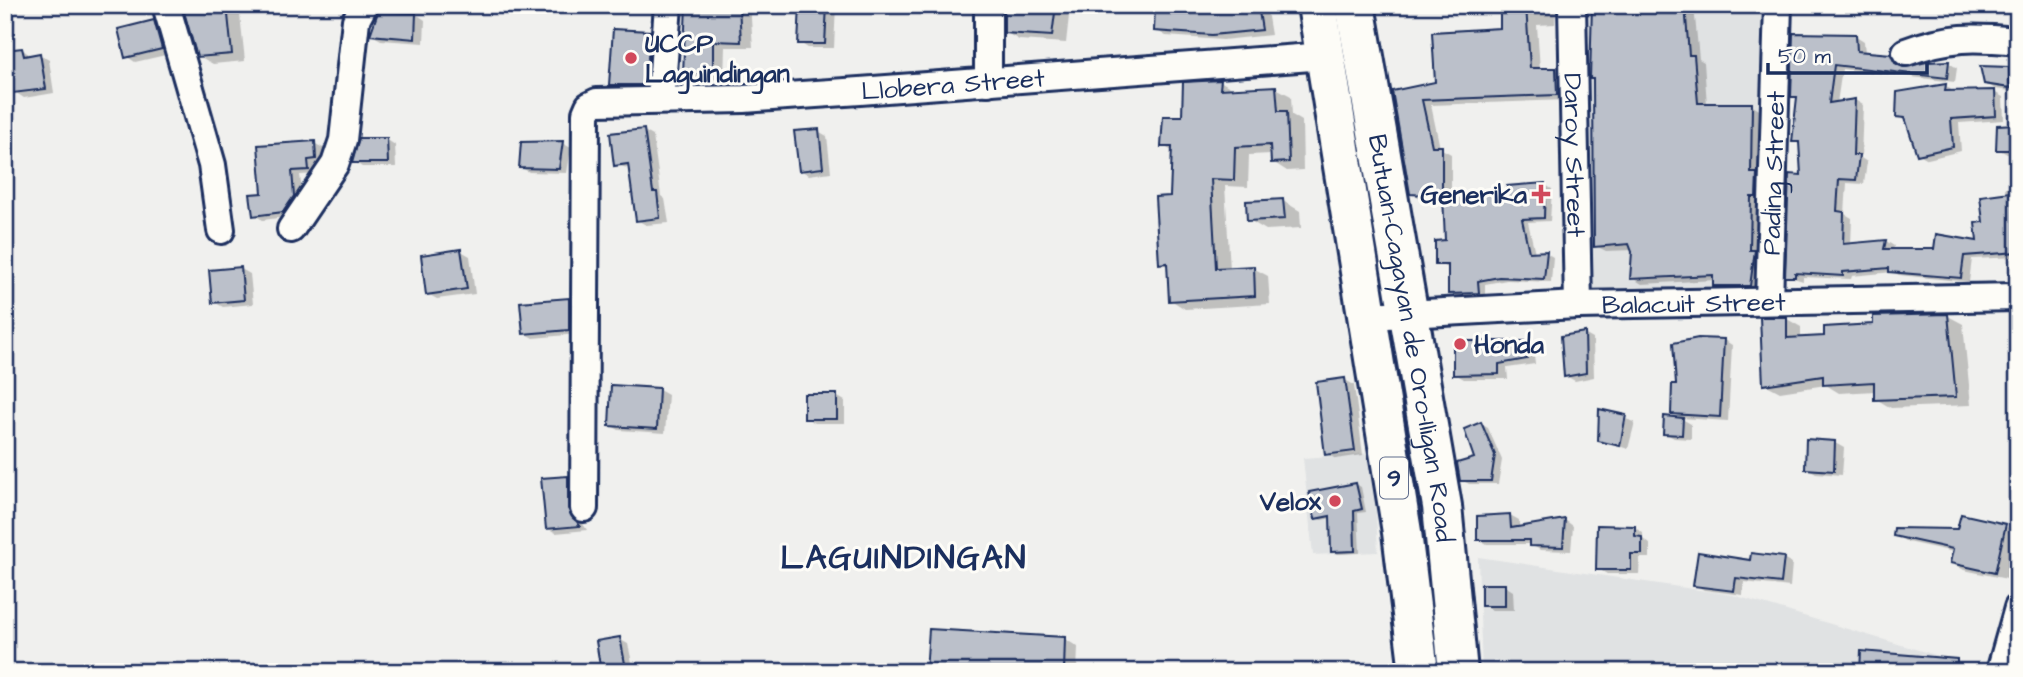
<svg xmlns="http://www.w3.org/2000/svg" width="2023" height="677" font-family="'Architects Daughter',sans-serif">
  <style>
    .built { fill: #e0e2e3 }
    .shadow { fill: #0003 }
    .building { fill: #bbc0ca; stroke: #1b2f5e; stroke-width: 2 }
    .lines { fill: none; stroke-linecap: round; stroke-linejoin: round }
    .street-casing { stroke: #1b2f5e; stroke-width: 32 }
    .highway-casing { stroke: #1b2f5e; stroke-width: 44 }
    .street { stroke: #fdfcf7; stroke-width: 26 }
    .highway { stroke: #fdfcf7; stroke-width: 38 }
    .poi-dot { fill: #d1495b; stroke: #fdfcf7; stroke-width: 2.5 }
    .labels { text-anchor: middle; stroke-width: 6; stroke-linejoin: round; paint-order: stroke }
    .shield { fill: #fdfcf7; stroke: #5f6c8c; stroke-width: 2 }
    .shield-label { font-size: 24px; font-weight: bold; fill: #1b2f5e }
    .poi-label { font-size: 26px; font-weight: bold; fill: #1b2f5e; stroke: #fdfcf7; text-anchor: start }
    .street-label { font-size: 26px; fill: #1b2f5e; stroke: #fdfcf7 }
    .district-label { font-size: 33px; font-weight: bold; letter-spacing: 2px; fill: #1b2f5e; stroke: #fdfcf7 }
  </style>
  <rect width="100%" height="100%" fill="#f0f0ee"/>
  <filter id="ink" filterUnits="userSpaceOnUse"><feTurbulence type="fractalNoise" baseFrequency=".0143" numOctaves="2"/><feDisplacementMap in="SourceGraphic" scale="14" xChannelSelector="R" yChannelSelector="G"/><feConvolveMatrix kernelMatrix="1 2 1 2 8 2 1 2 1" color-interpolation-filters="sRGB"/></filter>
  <g filter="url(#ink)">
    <g class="built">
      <path d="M1580,5H1767L1758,292L1588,299Z"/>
      <path d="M1373,453L1378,552L1313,555L1303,458Z"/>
      <path d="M1478,557L1733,595L1942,657L1941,672H1482Z"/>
    </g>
    <g class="shadow">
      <path d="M187,5H239L245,61L213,64L199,56Z"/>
      <path d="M688,5H750L753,47H725L724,79L696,80L684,73Z"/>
      <path d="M802,5H836L834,48H808L800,43Z"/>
      <path d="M1004,5L1070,7L1066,43L1019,40L1005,32Z"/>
      <path d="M1157,5H1266L1271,35L1223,40L1166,36L1156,30Z"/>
      <path d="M1502,5H1556L1555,24L1537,25L1540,70L1555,69L1565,75L1566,100L1431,105L1440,148L1451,154V198L1509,194V187L1545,185L1552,189L1550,221L1528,222L1535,253H1546L1553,257L1551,282L1507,280L1485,284V296L1457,297L1450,293L1449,268L1437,264L1447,242L1445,200L1422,199L1412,193L1394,92L1437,84L1502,30Z"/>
      <path d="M1593,5L1694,6L1699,59L1704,62L1707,105H1751L1761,111L1760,291H1725L1715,285V280L1642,284L1632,278L1633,250L1606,251L1596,246Z"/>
      <path d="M416,14L425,20L424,43L381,40L372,35Z"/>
      <path d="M154,22L163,27L170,54L135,62L126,56Z"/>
      <path d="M650,33L667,43L663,94H628L611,84Z"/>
      <path d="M1856,36L1864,41L1865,54L1890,56L1899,61L1903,69L1949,63L1957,68L1955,82L1842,69L1837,103L1855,100L1863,105L1861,158L1867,162L1864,184L1847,183L1845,214L1852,218L1851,245L1886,241L1894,246L1893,251L1935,250L1979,243L1985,224L2006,194L2005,188L2018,187V257L1972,259L1969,282L1899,275L1893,272L1852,276L1851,279L1803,277V281L1787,276L1803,177L1801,145L1793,141L1799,99L1793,96Z"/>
      <path d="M22,49L31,56L40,55L49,60L54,93L24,98L15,92L13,77L5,74V52Z"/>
      <path d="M2009,69L2018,74V92L1995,89L1986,83Z"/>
      <path d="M1220,81L1235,90L1276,88L1291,96L1292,115L1302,121L1303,170L1287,171L1273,162L1272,154L1249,155L1248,187L1225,186L1230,269L1253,268L1268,276L1270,304L1185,309L1171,300L1169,267L1161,263L1172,197L1174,152L1163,146L1184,118Z"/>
      <path d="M1946,86L1954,92H1994L2003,97L2004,120L1959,123L1961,151L1928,159L1919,154L1906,121L1897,116Z"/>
      <path d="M2016,125L2018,154H2007L1998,149Z"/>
      <path d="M644,131L653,136L661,196L665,199L669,223L646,225L637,220L631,169L616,165Z"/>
      <path d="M818,131L827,136L831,172L809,175L800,170Z"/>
      <path d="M386,139L395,145L396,167H362L354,162Z"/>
      <path d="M314,143L323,148L324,163L316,164L317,174L300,175L303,201L293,216L263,220L254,215Z"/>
      <path d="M562,143L571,148L567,173L529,172L520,167Z"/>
      <path d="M1283,201L1300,211L1301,228L1266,230L1249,220Z"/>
      <path d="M461,251L470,256L475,294L437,299L428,294Z"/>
      <path d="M241,269L250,274L253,304L223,307L214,302Z"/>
      <path d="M569,299L578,305V334L533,338L524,333Z"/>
      <path d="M1948,316L1963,324L1971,405L1891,408L1876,399V391L1839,393L1826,385L1780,392L1765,384L1787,319L1801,327V339L1826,338L1874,326Z"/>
      <path d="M1584,334L1593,339L1594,377L1575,381L1566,376Z"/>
      <path d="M1724,340L1732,345L1728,421L1681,418L1673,413L1678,386Z"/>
      <path d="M1524,342L1533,348L1535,364L1507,368L1508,379H1464L1455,374Z"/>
      <path d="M1345,380L1354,385L1363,455L1336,459L1327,454Z"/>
      <path d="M659,390L668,395L665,433L619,430L610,425Z"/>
      <path d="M836,396L845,401V423H815L806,418Z"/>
      <path d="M1600,411L1635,422L1628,449L1600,440Z"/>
      <path d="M1682,419L1691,424V439L1674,438L1665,433Z"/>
      <path d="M1481,424L1488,428L1502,460L1498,484H1469L1461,480L1476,459Z"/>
      <path d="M1835,443L1844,448L1842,475L1816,473L1807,468Z"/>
      <path d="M568,477L577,482V515L587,530L556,533L547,528L543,479Z"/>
      <path d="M1356,484L1361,487L1366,512L1358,513L1360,553L1338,554L1333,551L1332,518L1321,520L1316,518Z"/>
      <path d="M1510,515L1519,520V528L1565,520L1573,526L1571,551L1540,550L1530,544H1487L1478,539Z"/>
      <path d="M2005,526L2017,533L2007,579L1964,570L1952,563L1954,552L1907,542L1895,535Z"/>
      <path d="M1634,527L1643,533V539L1650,544V558H1640L1639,574H1607L1598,569Z"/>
      <path d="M1783,558L1792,563L1790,587L1744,582L1743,595L1704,590L1695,585L1752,562Z"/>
      <path d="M1505,586L1513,591L1514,610H1492L1483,605Z"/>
      <path d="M619,639L628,644L634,672H603Z"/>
      <path d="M1065,639L1078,647L1077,672H928Z"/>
    </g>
    <g class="building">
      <path d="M182,5H227L232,54L197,57Z"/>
      <path d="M686,5H739L741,42L713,41V73L683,74Z"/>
      <path d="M800,5H827L825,44H798Z"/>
      <path d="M1004,5H1056L1052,36L1004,33Z"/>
      <path d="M1155,5H1201L1200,12L1258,5L1262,30L1212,35L1154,31Z"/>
      <path d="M1500,5H1526L1530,68H1556L1557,95L1422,100L1432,146H1442V196L1410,194L1392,91L1435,82L1432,32L1500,28Z"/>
      <path d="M1592,5H1685L1689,55H1694L1698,103H1752L1751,173H1757L1756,197H1751L1750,250H1755L1750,286H1713V275L1630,279L1632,252L1629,244L1594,247L1593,79H1590Z"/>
      <path d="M378,12L416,13L415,39L370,35Z"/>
      <path d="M154,20L162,49L125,58L118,29Z"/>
      <path d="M613,29L650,31L646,85H609Z"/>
      <path d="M1793,33L1856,34L1857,51L1891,54L1895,63L1904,67L1927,62L1949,61L1947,78L1834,65L1829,103L1855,99L1853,155H1859L1856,180L1839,179L1837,211L1844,212L1843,244L1886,240L1884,249H1934L1936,234L1977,241L1975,223L1983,222L1980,196L2018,191V252L1964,256L1961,278L1889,272V268L1843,272V276L1795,273V277H1785L1789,174L1801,175L1799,142H1792L1797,97H1791Z"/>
      <path d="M22,48L24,56L40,53L46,89L13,93L10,72L5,73V50Z"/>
      <path d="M1980,66L2009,67L2010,88L1984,84Z"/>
      <path d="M1221,80L1220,89L1276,86L1278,111H1287L1289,162L1271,163L1270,145L1235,147L1234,180L1211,179L1216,268L1254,266L1255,296L1169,301L1167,263L1159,264L1155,197L1170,196L1172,147H1161L1163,116H1182L1183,82Z"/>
      <path d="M1946,84L1945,91L1995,90L1996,116L1951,119L1953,147L1917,155L1905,118L1896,117L1897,92Z"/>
      <path d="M2016,124L2017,150H1996L1997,125Z"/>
      <path d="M644,129L653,192H657L660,218L636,221L628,164L614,166L610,133Z"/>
      <path d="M819,129L823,168L799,171L794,131Z"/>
      <path d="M359,138H387L388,163H352Z"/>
      <path d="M315,141L316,159L308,160L309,170L292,171L294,196L283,212L253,216L250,194L262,193L258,145Z"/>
      <path d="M563,141L559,169L519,168L521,142Z"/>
      <path d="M1545,183L1544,218L1522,219L1529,252L1547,251L1544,279L1499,277L1478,281L1479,293L1448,294V265H1435V241L1445,240L1443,196L1507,193V186Z"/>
      <path d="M1283,199L1285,219L1247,221L1246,201Z"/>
      <path d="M461,249L467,289L426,295L421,255Z"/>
      <path d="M241,267L244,300L212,303L209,270Z"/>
      <path d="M569,298V330L523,334L520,302Z"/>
      <path d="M1948,314L1956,397L1874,400V382L1823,385V376L1763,385L1760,317H1787V338L1824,336V327L1873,324V316Z"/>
      <path d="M1585,332L1586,373L1564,377L1561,336Z"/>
      <path d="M1698,338L1724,339L1720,417L1671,414L1672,384H1676L1673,343Z"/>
      <path d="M1453,341H1525L1527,359L1499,364V374L1453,375Z"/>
      <path d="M1345,378L1355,451L1325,455L1316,382Z"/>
      <path d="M611,385L659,388L657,429L609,426Z"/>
      <rect x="804" y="394" width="33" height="25"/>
      <path d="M1599,409L1626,415L1620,446L1598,441Z"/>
      <path d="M1664,416L1683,418L1682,435L1663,434Z"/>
      <path d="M1481,422L1495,455L1491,481H1460L1457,463L1474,458L1464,429Z"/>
      <path d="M1806,439L1835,441L1834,471L1805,469Z"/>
      <path d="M568,476V509L580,526L546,529L541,478Z"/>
      <path d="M1356,483L1362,509L1354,511L1355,551L1331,552L1330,516L1315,519L1309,492Z"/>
      <path d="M1510,514L1511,528L1565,519L1563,547L1529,546V540H1477V516Z"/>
      <path d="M1961,514L2006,524L1995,573L1950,563L1953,549L1893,536L1894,528L1957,529Z"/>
      <path d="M1597,525L1635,526V536L1642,537V554H1631V570H1596Z"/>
      <path d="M1698,552L1750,560L1751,553L1784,557L1781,583L1736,578L1734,591L1693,586Z"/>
      <rect x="1481" y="584" width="24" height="22"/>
      <path d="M929,629L1065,637L1064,672H926Z"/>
      <path d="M620,637L626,669L601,672L596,641Z"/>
      <path d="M1861,651L1957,659V672H1860Z"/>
    </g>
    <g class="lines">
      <defs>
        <g id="street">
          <path d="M166,5L212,165L221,230"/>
          <path d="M988,5V82"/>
          <path id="s1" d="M1572,5L1578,305"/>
          <path d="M1906,52C1949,36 1973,37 2018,41"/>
          <path d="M661,99L668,5"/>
          <path d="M291,229L335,164L343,140L356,20L364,5"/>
          <path id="s2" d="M1769,301L1778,5"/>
          <path id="s3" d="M1368,316L1578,305L2018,297"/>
          <path id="s4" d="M584,508L586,113L589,106L597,102L744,99L860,91L1325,56"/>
          <path d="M2000,672L2018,608"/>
        </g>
        <g id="highway">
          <path d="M1317,5L1402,532L1419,672"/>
          <path id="s5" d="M1355,5L1442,506L1458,672"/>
        </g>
      </defs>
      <use href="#street" class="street-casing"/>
      <use href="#highway" class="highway-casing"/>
      <use href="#street" class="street"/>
      <use href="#highway" class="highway"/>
    </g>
  </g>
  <g class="poi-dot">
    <circle cx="631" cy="58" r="7"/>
    <path d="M1537.5 183.5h7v7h7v7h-7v7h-7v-7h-7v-7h7z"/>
    <circle cx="1460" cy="344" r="7"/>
    <circle cx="1335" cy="501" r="7"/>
  </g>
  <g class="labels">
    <rect class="shield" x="1380" y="457.5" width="28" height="41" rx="5"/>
    <g class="shield-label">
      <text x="1394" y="486">9</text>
    </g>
    <g class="poi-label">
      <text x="645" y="52">UCCP<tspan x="645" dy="30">Laguindingan</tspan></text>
      <text x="1527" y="203" text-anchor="end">Generika</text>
      <text x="1474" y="353">Honda</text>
      <text x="1321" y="510" text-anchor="end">Velox</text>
    </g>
    <g class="street-label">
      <text dy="9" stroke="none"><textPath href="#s4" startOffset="768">Llobera Street</textPath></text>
      <text dy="9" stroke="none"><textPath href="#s1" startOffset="150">Daroy Street</textPath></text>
      <text dy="9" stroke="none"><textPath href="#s2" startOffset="128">Pading Street</textPath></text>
      <text dy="9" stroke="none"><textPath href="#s3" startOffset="326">Balacuit Street</textPath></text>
      <text dy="9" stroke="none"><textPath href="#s5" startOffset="338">Butuan-Cagayan de Oro-Iligan Road</textPath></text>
    </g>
    <g class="district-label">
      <text x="904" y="568">LAGUINDINGAN</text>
    </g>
  </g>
  <rect width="2023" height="677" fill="none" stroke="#fdfcf7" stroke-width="28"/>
  <rect x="14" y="14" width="1995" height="649" fill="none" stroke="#1b2f5e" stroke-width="2.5" filter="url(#ink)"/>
  <path d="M1768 63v10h159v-10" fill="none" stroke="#1b2f5e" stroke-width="3.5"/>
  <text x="1778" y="63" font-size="21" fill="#1b2f5e" stroke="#fdfcf7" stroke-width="5" paint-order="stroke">50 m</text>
</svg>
